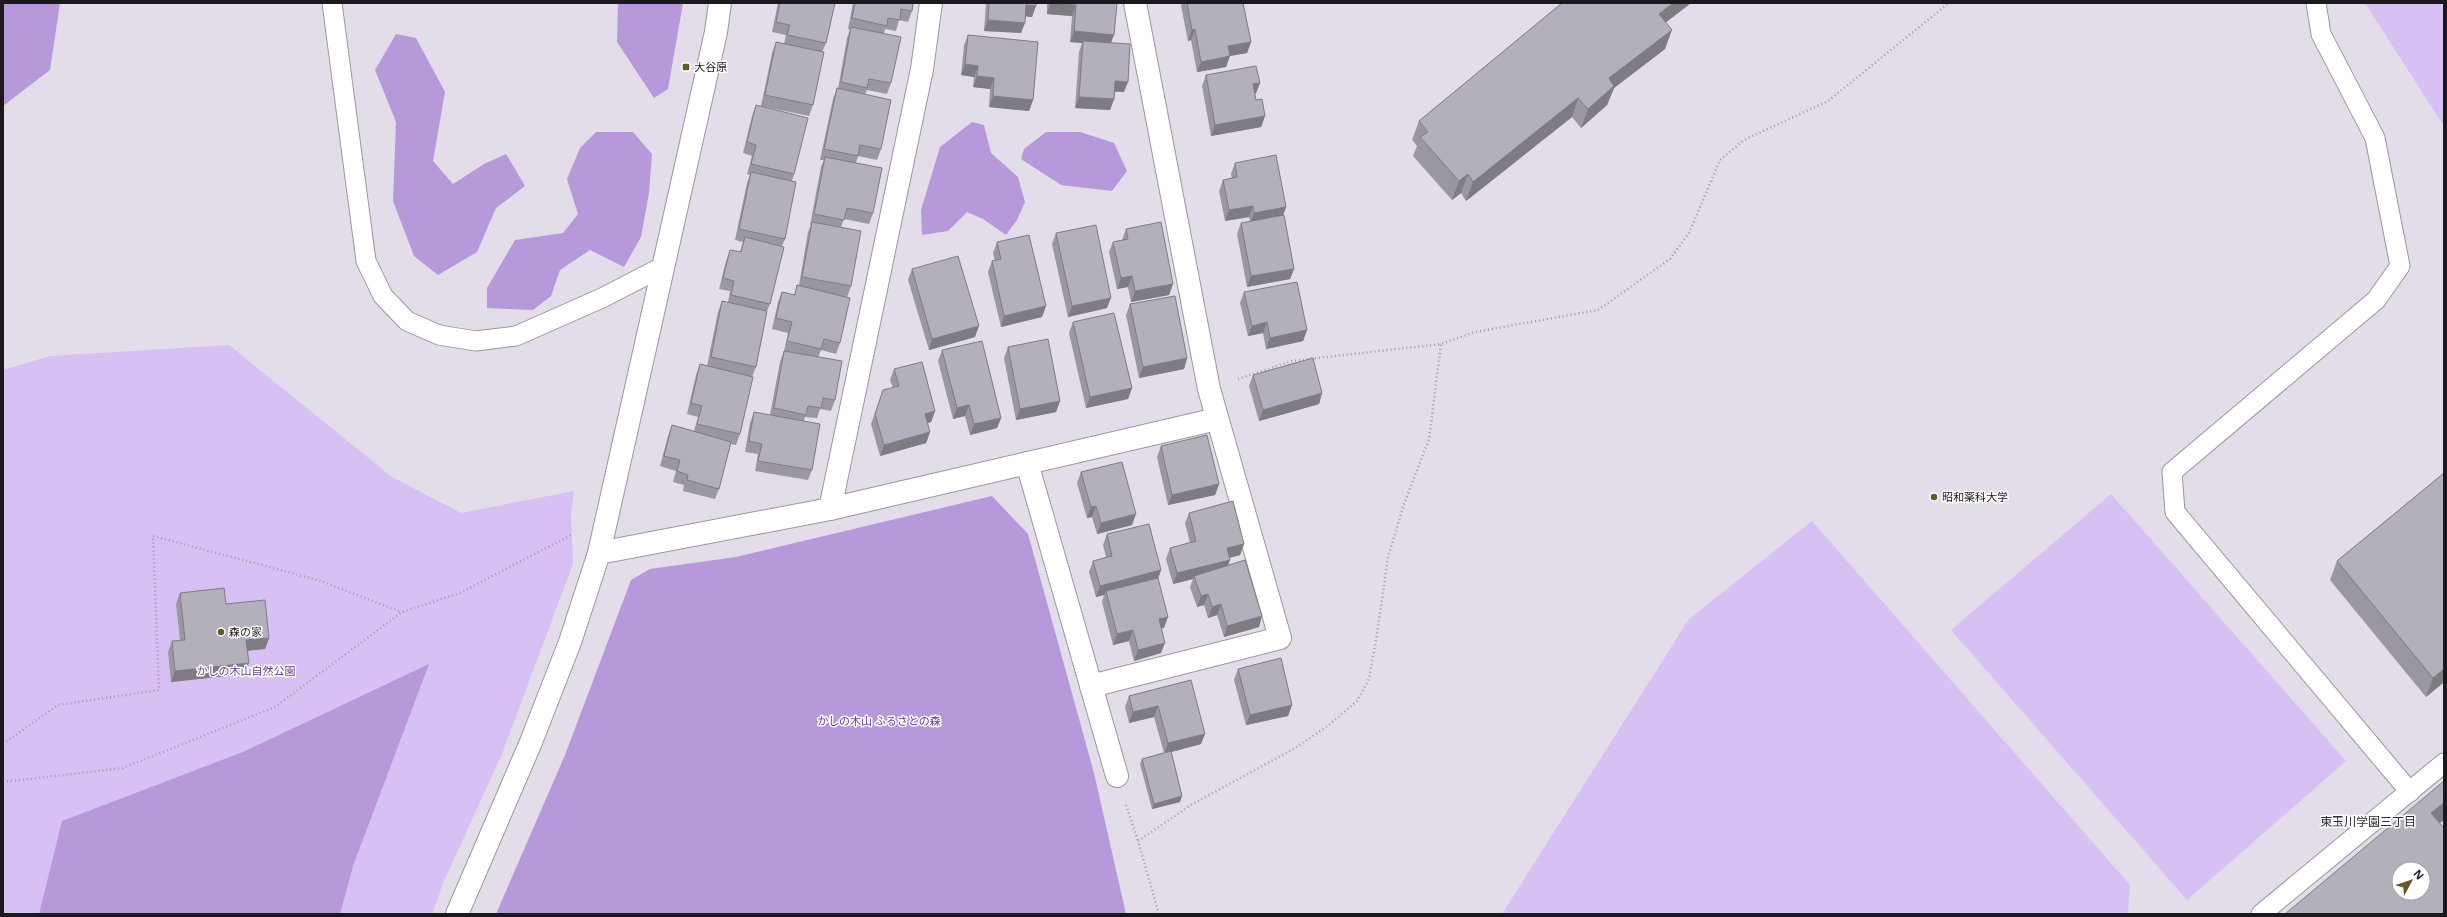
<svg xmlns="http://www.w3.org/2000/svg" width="2447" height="917" font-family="'Open Sans','Noto Sans JP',sans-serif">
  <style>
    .green { fill: #d7c0f4 }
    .forest { fill: #b798db }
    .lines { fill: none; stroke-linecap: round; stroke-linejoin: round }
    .service-casing { stroke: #9b96a1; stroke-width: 21 }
    .minor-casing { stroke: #9b96a1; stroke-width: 24 }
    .tertiary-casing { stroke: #9b96a1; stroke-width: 24 }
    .path { stroke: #9f9ba4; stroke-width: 2.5; stroke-dasharray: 1 3; stroke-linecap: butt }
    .service { stroke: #fff; stroke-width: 19 }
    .minor { stroke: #fff; stroke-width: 22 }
    .tertiary { stroke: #fff; stroke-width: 22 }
    .wall { fill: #9b97a1 }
    .shaded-wall { fill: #7e7b83 }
    .building { fill: #b4b0bb; stroke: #7e7b83; fill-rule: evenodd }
    .poi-dot { fill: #655825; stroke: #fff; stroke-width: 1.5 }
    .labels { text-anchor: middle; stroke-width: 3; stroke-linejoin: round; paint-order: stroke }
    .poi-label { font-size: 11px; fill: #1b191e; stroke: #fff; text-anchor: start }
    .park-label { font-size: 11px; fill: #684091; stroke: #fff }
    .neighbourhood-label { font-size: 12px; fill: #2c2932; stroke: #fff }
  </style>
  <rect width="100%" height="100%" fill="#e2dde9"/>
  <g class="green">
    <path d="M2365,3H2444V126Z"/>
    <path d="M229,345L392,477L461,513L574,491L571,514L573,564L502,754L444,881L432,914H3V370L50,356Z"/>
    <path d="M2111,494L2346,761L2187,900L1951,630Z"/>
    <path d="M1812,521L2130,885L2128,914H1502L1689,619Z"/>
  </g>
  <g class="forest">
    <path d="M3,3H60L50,70L3,106Z"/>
    <path d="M618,3H683L668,89L654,98L617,42Z"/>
    <path d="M396,34L416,38L445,92L433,161L453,184L484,164L506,154L525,186L496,208L477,252L438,275L414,256L393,201L396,122L375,70Z"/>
    <path d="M972,122L984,125L991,153L1018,177L1025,202L1017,220L1006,235L983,219L967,212L948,231L922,235L921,210L940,147Z"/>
    <path d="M596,132H633L652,154L649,193L641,237L624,267L590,250L560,270L551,296L533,310L487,308V288L515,240L563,233L578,214L567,179L580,148Z"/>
    <path d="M1046,132H1080L1114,143L1127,171L1112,191L1061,185L1021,159L1024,149Z"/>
    <path d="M992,496L1028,534L1094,773L1126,914H496L565,755L631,580L650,569L736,557Z"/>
    <path d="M429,664L353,866L340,914H39L62,821L243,752Z"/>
  </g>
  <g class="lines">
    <defs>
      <g id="service">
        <path d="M332,3L366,261L383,296L407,321L439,335L476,341L516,336L602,298L664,266"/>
        <path d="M2316,3L2321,34L2375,138L2400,266L2376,300L2172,472L2175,512L2410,792"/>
        <path d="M2261,914L2444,763"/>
      </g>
      <g id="minor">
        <path d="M1027,463L1117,776"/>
        <path d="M830,509L922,69L931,3"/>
        <path d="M599,553L830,509L1217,419"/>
        <path d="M1091,686L1280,638L1209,389L1135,3"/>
      </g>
      <path id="tertiary" d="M457,914L531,742L570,642L599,553L716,32L720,3"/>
    </defs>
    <use href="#service" class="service-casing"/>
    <use href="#minor" class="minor-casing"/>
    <use href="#tertiary" class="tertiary-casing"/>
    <g class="path">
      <path d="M1238,379L1292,361L1441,344L1475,332L1598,310L1670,259L1689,233L1720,160L1744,140L1828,101L1949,3"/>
      <path d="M3,744L58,705L159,690L153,536L321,581L401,612"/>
      <path d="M3,782L123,768L275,707L402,612L460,593L571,535"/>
      <path d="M1126,805L1138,841"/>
      <path d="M1159,914L1138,841L1191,805L1295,748L1329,725L1357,701L1369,679L1377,634L1388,557L1404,504L1429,439L1441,344"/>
    </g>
    <use href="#service" class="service"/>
    <use href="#minor" class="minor"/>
    <use href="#tertiary" class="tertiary"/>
  </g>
  <g class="wall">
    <path d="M778,3H835L826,43L822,52L813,105L809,116L761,106L772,53L776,42L784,44L786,35L772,32Z"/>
    <path d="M853,3H913L912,11L908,22L899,20L896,31L885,29L884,34L891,83L887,94L867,90L865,94L881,149L877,160L858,156L856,163L873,213L869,224L844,219L841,227L851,286L847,297L840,343L836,354L821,350L818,357L835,400L831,411L820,409L817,418L805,417L804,421L812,470L808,480L755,471L758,454L745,452L750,423L754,412L770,415L780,362L784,351L788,333L772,329L778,302L782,292L794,295L797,285H799L808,232L811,225H810L821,167L824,160H820L833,99L837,88L838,89L847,38L850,30L848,29Z"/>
    <path d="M986,3H1036L1032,17L1025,16L1021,33L984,31Z"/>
    <path d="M1047,3H1117L1111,43L1124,92H1115L1114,99L1110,110L1075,108L1079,52L1082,43L1070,42L1072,16L1047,14Z"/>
    <path d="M1182,3H1243L1251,42L1247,53L1229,56L1226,67L1197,72L1191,40L1188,41L1181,6Z"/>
    <path d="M1562,3H1691L1666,22L1665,49L1614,88L1607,105L1581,128L1572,117L1466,201L1461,193L1452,200L1413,156L1417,146L1412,140L1419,121Z"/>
    <path d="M968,35L1033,100L1029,111L989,107L990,89L973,87L974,77L961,75L964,45Z"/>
    <path d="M1206,75L1260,83L1256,93L1255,94L1256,100L1265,116L1261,127L1211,136L1202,86Z"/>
    <path d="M756,105L794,174L792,181L785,239L782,246L770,304L767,311L756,367L752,377L740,434L736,445L731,444L719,489L715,499L683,491L684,485L673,482L676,471L660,466L668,436L672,425L694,431L698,417L687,414L696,375L700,364L707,366L718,312L722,301L728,302L730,291L719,289L726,261L730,250L740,252L743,242L735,240L747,183L750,175L747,174L752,156L743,153L752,116Z"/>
    <path d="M1235,163L1286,207L1283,216L1294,269L1290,279L1247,287L1237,234L1241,223L1250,221L1249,217L1225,221L1219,191L1223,180L1232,179L1231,174Z"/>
    <path d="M1126,229L1173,284L1169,295L1131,302L1128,287L1117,289L1109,252L1113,242L1122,240Z"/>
    <path d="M1056,233L1107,308L1068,317L1052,244Z"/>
    <path d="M997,242L1046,306L1042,317L1001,327L988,272L992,261H995L993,253Z"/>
    <path d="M912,269L975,337L929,350L908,280Z"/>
    <path d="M1244,292L1307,330L1303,341L1266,349L1263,333L1248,336L1240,303Z"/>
    <path d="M1130,304L1187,358L1184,369L1139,378L1126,315Z"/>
    <path d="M1073,322L1132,388L1128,399L1086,408L1069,333Z"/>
    <path d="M1008,347L1060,401L1056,412L1016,420L1004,358Z"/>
    <path d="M942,350L1001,418L997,428L970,435L965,416L953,419L938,361Z"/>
    <path d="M894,369L935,411L931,422L927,423L930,432L926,443L880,456L871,424L883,390L893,388L890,380Z"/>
    <path d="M1253,375L1322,393L1319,404L1259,421L1249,386Z"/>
    <path d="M1161,446L1219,484L1215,495L1168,505L1157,457Z"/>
    <path d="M1081,472L1132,525L1097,534L1092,517L1087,518L1077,483Z"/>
    <path d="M2444,473V682L2426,697L2330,580L2337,561Z"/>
    <path d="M1189,513L1244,544L1240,555L1230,558L1228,566L1259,627L1224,637L1217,615L1208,618L1204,605L1197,607L1190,587L1193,579L1173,584L1166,559L1170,548L1190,543L1185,523Z"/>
    <path d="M1107,534L1161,570L1158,579L1164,628H1162L1161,653L1134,661L1129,641L1113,645L1102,602L1104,595L1096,597L1089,572L1093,561L1106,557L1103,545Z"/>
    <path d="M180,593L226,604L269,638L265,649L248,651L245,674L171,682L168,652L172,641H180L176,604Z"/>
    <path d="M1238,669L1292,705L1288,716L1246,725L1234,680Z"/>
    <path d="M1191,680L1201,744L1171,752L1180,802L1152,809L1140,764L1142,759L1164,753L1154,717L1129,723L1125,707L1129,696Z"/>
  </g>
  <g class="shaded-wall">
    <path d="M1050,3L1076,5L1072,16L1047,14Z"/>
    <path d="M1673,3H1691L1652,33L1659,14Z"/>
    <path d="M1026,5L1036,6L1032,17L1022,16Z"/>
    <path d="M988,20L1025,23L1021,33L984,31Z"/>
    <path d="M1195,29L1191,40L1188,41L1192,30Z"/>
    <path d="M1672,30L1665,49L1614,88L1607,105L1581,128L1588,109L1609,78Z"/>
    <path d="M1074,31L1114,35L1110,45L1083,41L1082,43L1070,42Z"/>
    <path d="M1251,42L1247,53L1224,57L1228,46Z"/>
    <path d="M1230,56L1226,67L1197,72L1201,62Z"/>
    <path d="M965,64L978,66L974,77L961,75Z"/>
    <path d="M977,76L994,78L990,89L973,87Z"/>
    <path d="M1115,81L1128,82L1124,92L1111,91Z"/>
    <path d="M1260,83L1256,93L1249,95L1253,84Z"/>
    <path d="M993,96L1033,100L1029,111L989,107Z"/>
    <path d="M1079,97L1114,99L1110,110L1075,108Z"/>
    <path d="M1578,98L1572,117L1466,201L1473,182Z"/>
    <path d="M1265,116L1261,127L1211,136L1215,125Z"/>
    <path d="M1468,174L1461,193L1452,200L1459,181Z"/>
    <path d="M1253,206L1249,217L1225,221L1229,210Z"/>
    <path d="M1286,207L1282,217L1250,224L1254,213Z"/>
    <path d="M1294,269L1290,279L1247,287L1251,276Z"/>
    <path d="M1132,276L1128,287L1117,289L1121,278Z"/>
    <path d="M1173,284L1169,295L1131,302L1135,291Z"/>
    <path d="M1111,298L1107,308L1068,317L1072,306Z"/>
    <path d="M1046,306L1042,317L1001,327L1004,316Z"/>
    <path d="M1267,322L1263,333L1248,336L1252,326Z"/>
    <path d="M979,326L975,337L929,350L932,339Z"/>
    <path d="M1307,330L1303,341L1266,349L1270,338Z"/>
    <path d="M1187,358L1184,369L1139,378L1143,367Z"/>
    <path d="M1132,388L1128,399L1086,408L1090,397Z"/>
    <path d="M1322,393L1319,404L1259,421L1263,410Z"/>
    <path d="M1060,401L1056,412L1016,420L1020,409Z"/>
    <path d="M969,405L965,416L953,419L957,408Z"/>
    <path d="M935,411L931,422L921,425L925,414Z"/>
    <path d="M1001,418L997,428L970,435L974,424Z"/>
    <path d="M930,432L926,443L880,456L884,445Z"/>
    <path d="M1219,484L1215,495L1168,505L1172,495Z"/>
    <path d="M1096,506L1092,517L1087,518L1091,507Z"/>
    <path d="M1136,514L1132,525L1097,534L1101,523Z"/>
    <path d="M1244,544L1240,555L1223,559L1227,548Z"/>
    <path d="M1230,560L1226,570L1194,576L1193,579L1173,584L1177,573Z"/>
    <path d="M1161,570L1157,581L1106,591L1104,595L1096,597L1100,586Z"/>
    <path d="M1208,594L1204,605L1197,607L1201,596Z"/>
    <path d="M1221,604L1217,615L1208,618L1212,607Z"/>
    <path d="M1262,616L1259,627L1224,637L1227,626Z"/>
    <path d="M1168,617L1164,628L1155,630L1159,619Z"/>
    <path d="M1133,630L1129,641L1113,645L1117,634Z"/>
    <path d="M269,638L265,649L242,651L246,640Z"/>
    <path d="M1165,643L1161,653L1134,661L1138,650Z"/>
    <path d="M249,663L245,674L171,682L175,671Z"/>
    <path d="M2444,669V682L2426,697L2433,678Z"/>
    <path d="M1292,705L1288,716L1246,725L1250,715Z"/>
    <path d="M1158,706L1154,717L1129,723L1133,712Z"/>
    <path d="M1205,734L1201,744L1164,754L1168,743Z"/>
    <path d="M1182,796L1180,802L1152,809L1154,804Z"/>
    <path d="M2444,803V820L2422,837L2431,813Z"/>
  </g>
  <g class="building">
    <path d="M780,3H835L826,43L787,35L790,25L776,22Z"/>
    <path d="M855,3H913L912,11L901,9L900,20L888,18L887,26L852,18Z"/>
    <path d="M989,3H1036V6L1026,5L1025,23L988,20Z"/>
    <path d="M1050,3H1117L1114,35L1074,31L1076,5Z"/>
    <path d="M1187,3H1243L1251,42L1228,46L1230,56L1201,62L1195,29L1192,30Z"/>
    <path d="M1562,3H1673L1659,14L1672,30L1609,78L1614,86L1588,109L1578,98L1473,182L1468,174L1459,181L1420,137L1428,132L1419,121Z"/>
    <path d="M851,27L901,37L891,83L869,79L867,88L841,82Z"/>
    <path d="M968,35L1038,42L1033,100L993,96L994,78L977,76L978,66L965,64Z"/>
    <path d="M1083,41L1130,44L1128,82L1115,81L1114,99L1079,97Z"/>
    <path d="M776,42L824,52L813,105L765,95Z"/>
    <path d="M1256,66L1260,83L1253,84L1256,100L1262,99L1265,116L1215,125L1206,75Z"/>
    <path d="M837,88L891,100L881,149L860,145L858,156L824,149Z"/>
    <path d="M756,105L808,118L794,174L751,164L756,145L747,142Z"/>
    <path d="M1276,155L1286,207L1254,213L1253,206L1229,210L1223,180L1237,177L1235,163Z"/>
    <path d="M825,157L882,168L873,213L847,208L844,220L814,214Z"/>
    <path d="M751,172L796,182L785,239L739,229Z"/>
    <path d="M1284,215L1294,269L1251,276L1241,223Z"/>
    <path d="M812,222L861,231L851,286L802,277Z"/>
    <path d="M1161,222L1173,284L1135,291L1132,276L1121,278L1113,242L1128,239L1126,229Z"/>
    <path d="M1096,225L1111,298L1072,306L1056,233Z"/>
    <path d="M1029,235L1046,306L1004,316L992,261L1001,259L997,242Z"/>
    <path d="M745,237L784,247L770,304L731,295L734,281L723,278L730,250L741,252Z"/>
    <path d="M958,256L979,326L932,339L912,269Z"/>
    <path d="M1297,282L1307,330L1270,338L1267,322L1252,326L1244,292Z"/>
    <path d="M797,285L850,298L840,343L824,339L821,349L787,341L792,322L776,318L782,292L795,295Z"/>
    <path d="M1175,296L1187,358L1143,367L1130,304Z"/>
    <path d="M722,301L767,311L756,367L711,357Z"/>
    <path d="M1114,313L1132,388L1090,397L1073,322Z"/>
    <path d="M1048,339L1060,401L1020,409L1008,347Z"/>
    <path d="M982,341L1001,418L974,424L969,405L957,408L942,350Z"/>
    <path d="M784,351L842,361L835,400L823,398L821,408L808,406L806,415L774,408Z"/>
    <path d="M1313,358L1322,393L1263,410L1253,375Z"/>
    <path d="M922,362L935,411L925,414L930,432L884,445L875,414L883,390L899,386L894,369Z"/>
    <path d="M700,364L753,377L740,434L697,424L702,406L691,403Z"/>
    <path d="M754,412L820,424L812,470L758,461L762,444L749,441Z"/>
    <path d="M672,425L731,442L719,489L687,480L688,475L677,471L680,460L664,456Z"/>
    <path d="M1207,435L1219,484L1172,495L1161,446Z"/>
    <path d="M1122,462L1136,514L1101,523L1096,506L1091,507L1081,472Z"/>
    <path d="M2444,473V669L2433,678L2337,561Z"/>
    <path d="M1233,501L1244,544L1227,548L1230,560L1177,573L1170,548L1196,541L1189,513Z"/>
    <path d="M1149,524L1161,570L1100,586L1093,561L1112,556L1107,534Z"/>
    <path d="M1245,560L1262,616L1227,626L1221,604L1212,607L1208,594L1201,596L1194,576Z"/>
    <path d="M1158,578L1168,617L1159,619L1165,643L1138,650L1133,630L1117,634L1106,591Z"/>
    <path d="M224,588L226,604L265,600L269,638L246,640L249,663L175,671L172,641L185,640L180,593Z"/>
    <path d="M1281,658L1292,705L1250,715L1238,669Z"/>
    <path d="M1191,680L1205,734L1168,743L1158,706L1133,712L1129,696Z"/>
    <path d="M1171,751L1182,796L1154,804L1142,759Z"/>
    <path d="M2444,781V803L2431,813L2444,828V914H2285ZM2399,869H2423V893H2399Z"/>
  </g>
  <g class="poi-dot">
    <rect x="682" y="63" width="8" height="8" rx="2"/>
    <circle cx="1934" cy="497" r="4"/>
    <circle cx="221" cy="632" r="4"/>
  </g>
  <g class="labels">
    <g class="poi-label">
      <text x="694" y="71">大谷原</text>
      <text x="1942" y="501">昭和薬科大学</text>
      <text x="229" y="636">森の家</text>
    </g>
    <g class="park-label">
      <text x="246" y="675">かしの木山自然公園</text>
      <text x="879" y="725">かしの木山 ふるさとの森</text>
    </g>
    <g class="neighbourhood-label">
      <text x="2368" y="826">東玉川学園三丁目</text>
    </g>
  </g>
  <rect width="2447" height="917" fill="none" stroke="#1b191e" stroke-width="8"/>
  <g transform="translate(2411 881) rotate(50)"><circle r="19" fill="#ffffff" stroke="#a4a3a5"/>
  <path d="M0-3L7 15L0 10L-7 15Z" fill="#655825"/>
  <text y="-6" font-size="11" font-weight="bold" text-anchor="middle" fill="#1b191e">N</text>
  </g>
</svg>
